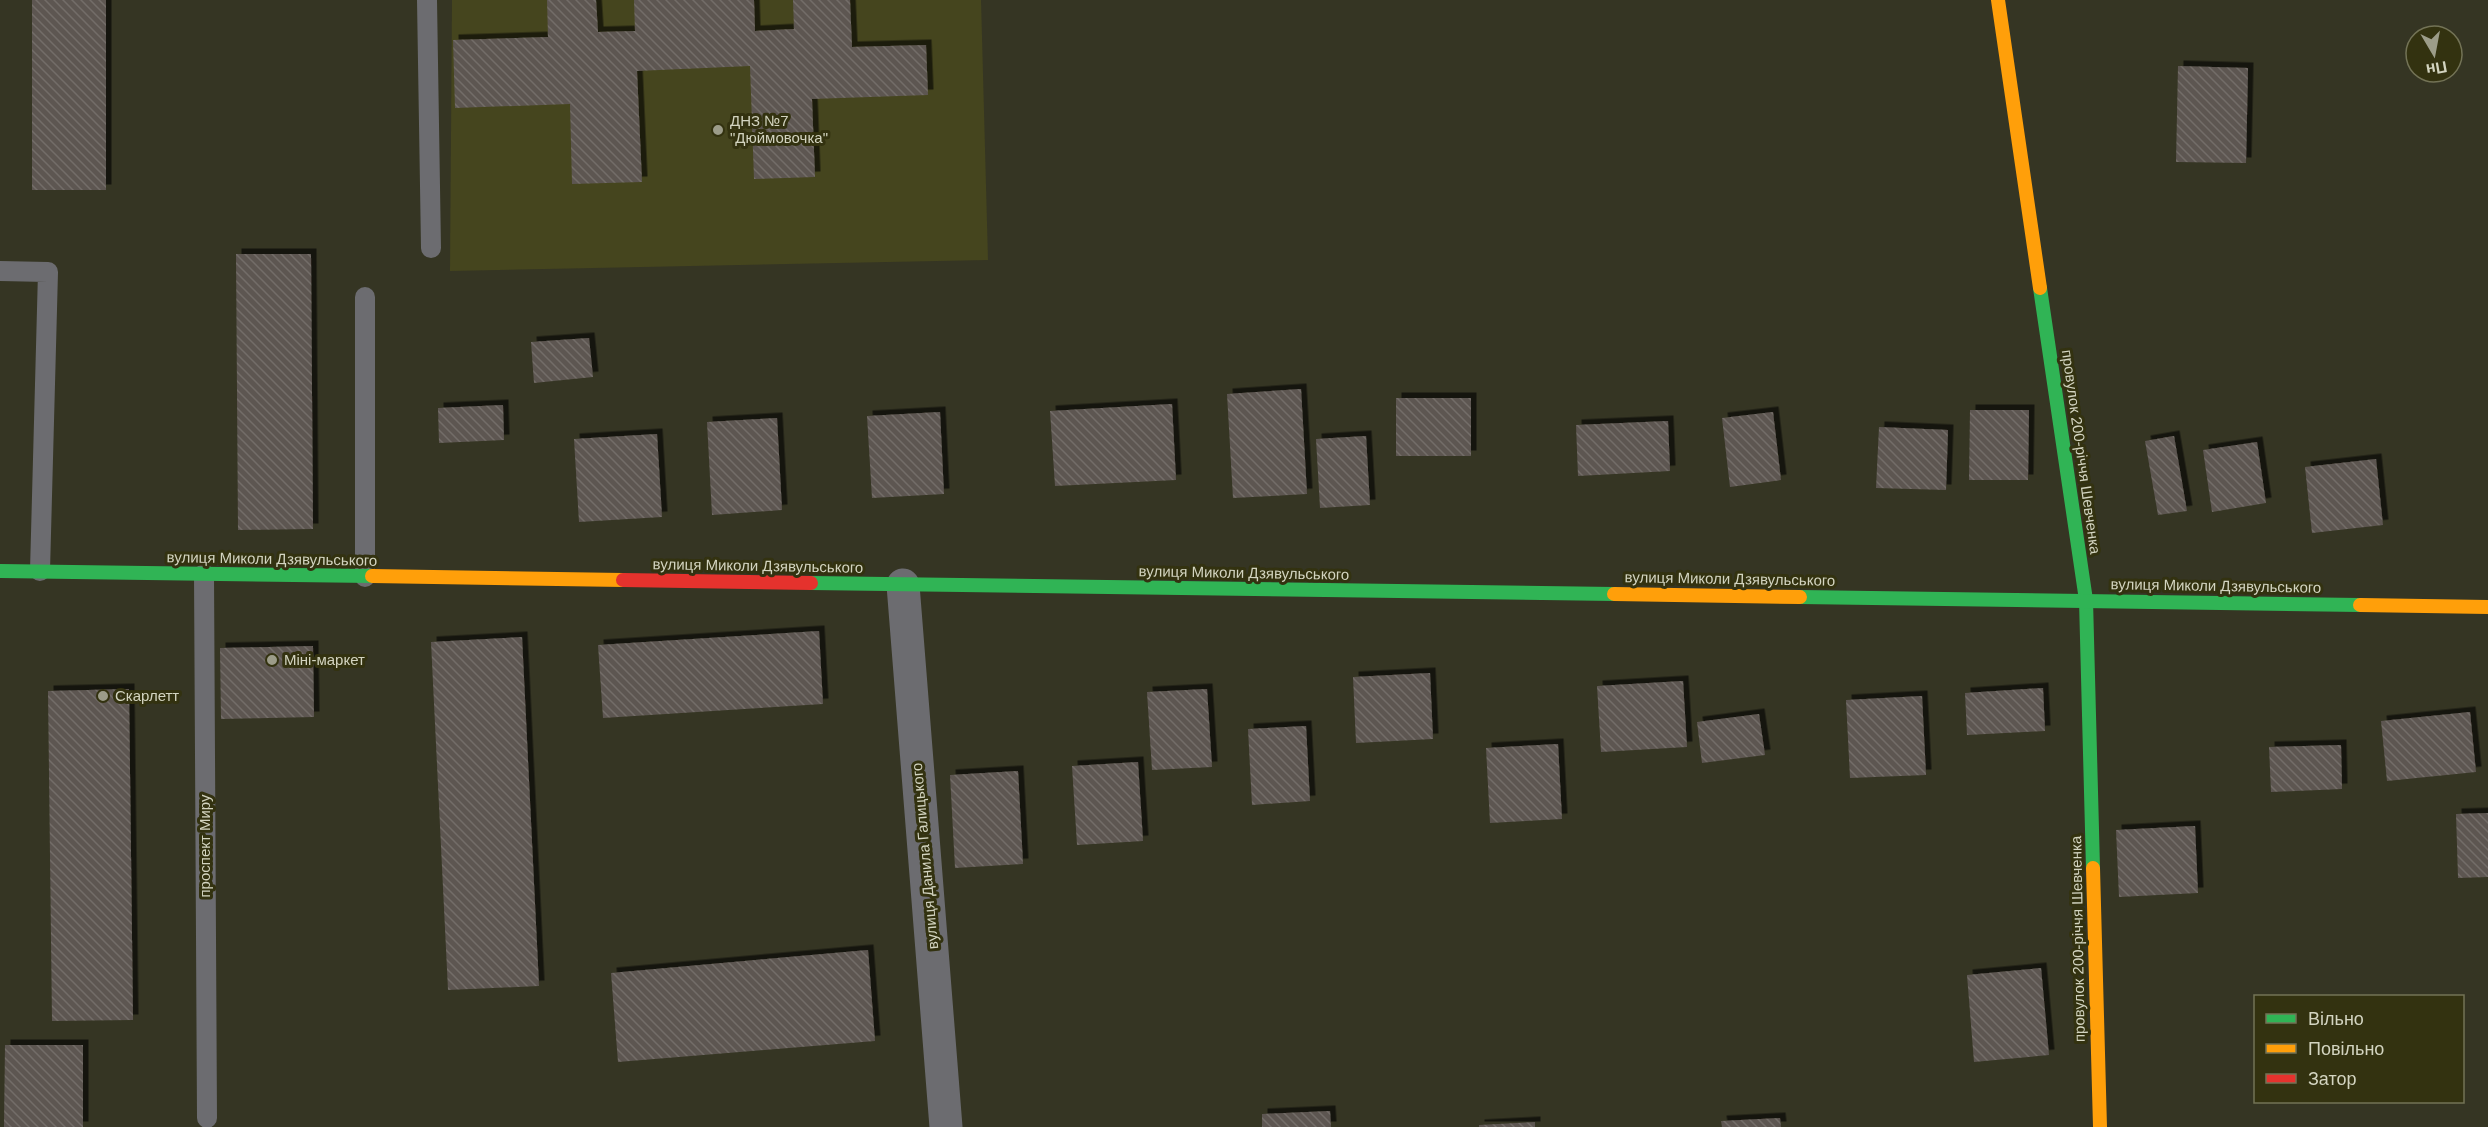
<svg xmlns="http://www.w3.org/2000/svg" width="2488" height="1127" font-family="Arial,sans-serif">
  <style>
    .built { fill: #45451e }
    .building { fill: url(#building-back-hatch); filter: url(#shadow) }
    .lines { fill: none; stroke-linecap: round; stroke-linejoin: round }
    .lane { stroke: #6c6c70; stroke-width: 20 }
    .street { stroke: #6c6c70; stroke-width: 33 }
    .fast { stroke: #30b455; stroke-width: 14 }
    .slow { stroke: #ff9f0a; stroke-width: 14 }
    .jam { stroke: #e5322d; stroke-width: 14 }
    .poi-dot { fill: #9c9c89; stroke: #333210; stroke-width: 2 }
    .labels { text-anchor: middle; stroke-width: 6; stroke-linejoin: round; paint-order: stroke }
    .poi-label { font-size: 15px; fill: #d3d4c0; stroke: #333210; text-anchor: start }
    .street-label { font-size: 15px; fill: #d3d4c0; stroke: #333210 }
  </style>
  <defs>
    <pattern id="building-back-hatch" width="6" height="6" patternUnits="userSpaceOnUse" patternTransform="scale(1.5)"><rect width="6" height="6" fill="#5d5651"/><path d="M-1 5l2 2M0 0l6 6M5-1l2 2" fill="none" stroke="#736d68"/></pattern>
    <filter id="shadow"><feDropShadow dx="5.5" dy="-5.5" stdDeviation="0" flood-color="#0009"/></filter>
  </defs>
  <rect width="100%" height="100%" fill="#353523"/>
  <path class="built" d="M452,0H981L988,260L450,271Z"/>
  <g class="building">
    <rect x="32" y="0" width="74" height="190"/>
    <path d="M547,0H596L598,32L635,31L634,0H754L755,31L794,29L793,0H850L852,47L926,45L928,95L812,99L815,177L754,179L750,66L637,71L642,182L572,184L570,104L455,108L453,40L548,37Z"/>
    <path d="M2178,66L2248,68L2246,163L2176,162Z"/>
    <path d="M236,254H311L313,529L238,530Z"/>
    <path d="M589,338L593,377L534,383L531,342Z"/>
    <path d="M1301,389L1307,494L1233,498L1227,394Z"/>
    <rect x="1396" y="398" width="75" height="58"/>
    <path d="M1172,404L1176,480L1055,486L1050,411Z"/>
    <path d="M503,405L504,440L439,443L438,408Z"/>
    <path d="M1970,410H2029L2028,480H1969Z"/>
    <path d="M940,412L944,494L872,498L867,416Z"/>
    <path d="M1773,412L1781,480L1730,487L1722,418Z"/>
    <path d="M777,418L782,510L712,515L707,422Z"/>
    <path d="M1668,421L1670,471L1578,476L1576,425Z"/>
    <path d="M1879,427L1948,430L1946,490L1876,488Z"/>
    <path d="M657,434L662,517L579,522L574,439Z"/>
    <path d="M1366,436L1370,505L1320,508L1316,439Z"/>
    <path d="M2174,436L2187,511L2158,515L2145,441Z"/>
    <path d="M2257,442L2266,503L2212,512L2203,450Z"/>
    <path d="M2376,459L2383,525L2312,533L2305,467Z"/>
    <path d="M819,631L823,704L603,718L598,645Z"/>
    <path d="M522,637L539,986L448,990L431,642Z"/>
    <path d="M313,646L314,717L221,719L220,648Z"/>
    <path d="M1430,673L1433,739L1356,743L1353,677Z"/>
    <path d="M1683,681L1687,747L1601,752L1597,686Z"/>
    <path d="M2043,688L2045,731L1967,735L1965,693Z"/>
    <path d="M129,689L133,1020L52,1021L48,691Z"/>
    <path d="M1207,689L1212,767L1152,770L1147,692Z"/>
    <path d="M1922,696L1926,775L1850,778L1846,700Z"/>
    <path d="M2470,712L2476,772L2387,781L2381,721Z"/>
    <path d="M1759,714L1765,755L1702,763L1697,722Z"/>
    <path d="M1306,726L1310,801L1252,805L1248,729Z"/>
    <path d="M1558,744L1562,819L1490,823L1486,748Z"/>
    <path d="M2341,745L2342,789L2271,792L2269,747Z"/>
    <path d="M1138,762L1143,841L1077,845L1072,766Z"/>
    <path d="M1018,771L1023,864L955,868L950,775Z"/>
    <path d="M2488,813V877L2458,878L2456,814Z"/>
    <path d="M2195,826L2198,893L2119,897L2116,830Z"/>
    <path d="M868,950L875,1041L618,1062L611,973Z"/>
    <path d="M2041,968L2049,1055L1974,1062L1967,975Z"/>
    <path d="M5,1045H83V1127H4Z"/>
    <path d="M1330,1111L1331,1127H1262V1114Z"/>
    <path d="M1780,1118L1781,1127H1722L1721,1121Z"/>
    <path d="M1535,1122V1127H1479V1125Z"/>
  </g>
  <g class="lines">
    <g class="lane">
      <path d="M427,0L431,248"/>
      <path d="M0,271L48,272L40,571"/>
      <path d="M365,297V577"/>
      <path d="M204,574L207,1118"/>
    </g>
    <path class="street" d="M903,585L946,1127"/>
    <g class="fast">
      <path d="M2040,288L2086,600L2093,868"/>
      <path d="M0,571L372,576"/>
      <path d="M811,583L1614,594"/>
      <path d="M1800,597L2360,605"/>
    </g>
    <g class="slow">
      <path d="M1998,0L2040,288"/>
      <path d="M372,576L623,580"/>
      <path d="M1614,594L1800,597"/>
      <path d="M2360,605L2488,607"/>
      <path d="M2093,868L2100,1127"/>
    </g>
    <path class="jam" d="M623,580L811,583"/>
  </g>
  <g class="poi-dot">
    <circle cx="718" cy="130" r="6"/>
    <circle cx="272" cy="660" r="6"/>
    <circle cx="103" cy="696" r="6"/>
  </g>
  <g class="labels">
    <g class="poi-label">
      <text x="730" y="126">ДНЗ №7<tspan x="730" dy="17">"Дюймовочка"</tspan></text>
      <text x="284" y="665">Міні-маркет</text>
      <text x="115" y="701">Скарлетт</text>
    </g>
    <g class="street-label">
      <text transform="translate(2081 452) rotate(82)" y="5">провулок 200-річчя Шевченка</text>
      <text transform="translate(272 559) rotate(1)" y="5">вулиця Миколи Дзявульського</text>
      <text transform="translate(758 566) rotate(1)" y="5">вулиця Миколи Дзявульського</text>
      <text transform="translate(1244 573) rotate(1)" y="5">вулиця Миколи Дзявульського</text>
      <text transform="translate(1730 579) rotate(1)" y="5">вулиця Миколи Дзявульського</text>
      <text transform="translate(2216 586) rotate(1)" y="5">вулиця Миколи Дзявульського</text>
      <text transform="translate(205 846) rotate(-90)" y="5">проспект Миру</text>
      <text transform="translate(925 856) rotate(-95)" y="5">вулиця Данила Галицького</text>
      <text transform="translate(2078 939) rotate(-91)" y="5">провулок 200-річчя Шевченка</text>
    </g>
  </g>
  <rect x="2254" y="995" width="210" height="108" fill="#333210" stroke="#737356" stroke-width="1.5"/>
  <rect x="2266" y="1014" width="30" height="9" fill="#30b455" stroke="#737356" stroke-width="1.5"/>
  <text x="2308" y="1025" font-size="18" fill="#d3d4c0">Вільно</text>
  <rect x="2266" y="1044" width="30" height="9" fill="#ff9f0a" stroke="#737356" stroke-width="1.5"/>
  <text x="2308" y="1055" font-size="18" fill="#d3d4c0">Повільно</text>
  <rect x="2266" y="1074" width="30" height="9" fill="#e5322d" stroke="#737356" stroke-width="1.5"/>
  <text x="2308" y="1085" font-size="18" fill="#d3d4c0">Затор</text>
  <g transform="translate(2434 54) rotate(170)"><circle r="28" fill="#333210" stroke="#737356" stroke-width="1.5"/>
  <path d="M0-4.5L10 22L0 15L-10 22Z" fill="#9c9c89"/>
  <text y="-9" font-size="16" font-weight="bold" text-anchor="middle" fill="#d3d4c0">Пн</text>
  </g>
</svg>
